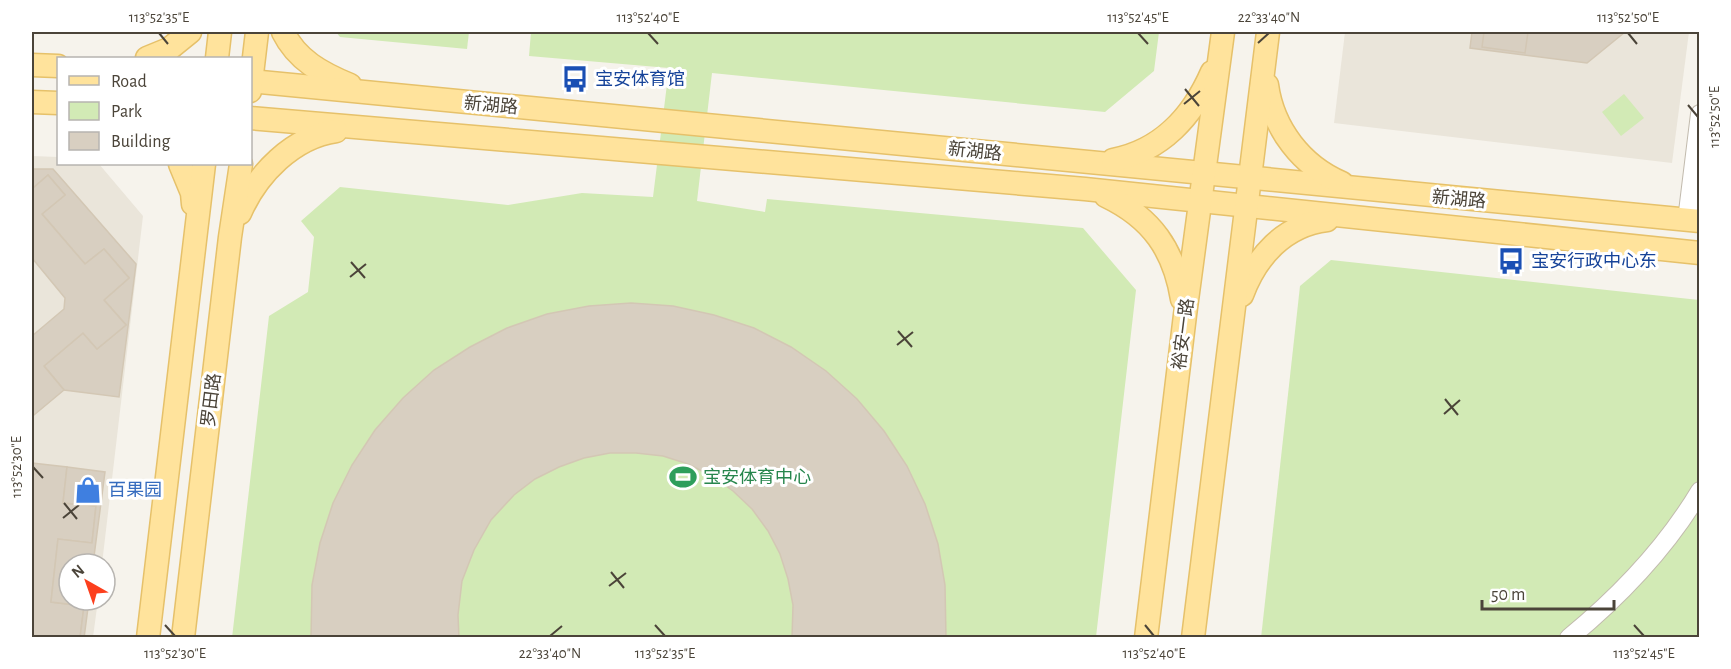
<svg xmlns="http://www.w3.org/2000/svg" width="1731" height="669" font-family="'Alegreya Sans','Noto Sans SC',sans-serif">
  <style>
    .residential { fill: #eae5da }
    .green { fill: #d2eab5 }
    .building { fill: #d8cfc1; stroke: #d3c7b4; stroke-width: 1.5 }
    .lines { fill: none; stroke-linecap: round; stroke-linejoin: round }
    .minor-casing { stroke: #c2bbae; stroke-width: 20 }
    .major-casing { stroke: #e6c16a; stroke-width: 25 }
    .minor { stroke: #fff; stroke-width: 18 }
    .major { stroke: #ffe39c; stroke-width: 22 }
    .ticks { fill: none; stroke: #4b4439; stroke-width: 2 }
    .labels { text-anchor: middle; stroke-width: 6; stroke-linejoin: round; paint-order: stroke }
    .transit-label { font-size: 18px; fill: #164399; stroke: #fff; text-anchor: start }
    .street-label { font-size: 18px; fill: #4b4439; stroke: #fff }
    .leisure-label { font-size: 18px; fill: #27864d; stroke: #fff; text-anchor: start }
    .shop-label { font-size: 18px; fill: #366cbe; stroke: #fff; text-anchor: start }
    .neatline { fill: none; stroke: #4b4439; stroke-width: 2 }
    .ticks-label { font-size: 15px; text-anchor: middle; fill: #4b4439 }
  </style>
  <rect width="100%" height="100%" fill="#f6f3ec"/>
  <g class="residential">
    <path d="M1345,32H1689L1672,163L1334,123Z"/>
    <path d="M32,156L58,157V164H99L143,216L102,564H69V600H98L93,637H32Z"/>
  </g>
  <g class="green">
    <path d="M336,32H469L467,49L340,37Z"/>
    <path d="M531,32H1159L1154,71L1105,112L712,73L697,201L765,212L767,199L1083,228L1136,290L1096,637L232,638L269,316L308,292L314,237L301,221L340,187L508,205L582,193L653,197L669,68L529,56Z"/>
    <path d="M1624,94L1644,118L1621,136L1602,112Z"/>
    <path d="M1331,260L1699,300V637L1261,638L1300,286Z"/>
  </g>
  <g class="building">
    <path d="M1472,32H1625L1587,63L1470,48Z"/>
    <path d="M1484,32H1528L1525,53L1482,47Z"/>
    <path d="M32,169H53L136,264L119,397L64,390L44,366L83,333L97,349L126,325L104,300L129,278L104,249L85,264L42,214L65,195L48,175L32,189Z"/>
    <path d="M48,175L65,195L42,214L85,264L104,249L129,278L104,300L126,325L97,349L83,333L44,366L64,390L34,415L32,412V336L64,309L65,298L32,258V189Z"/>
    <path d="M631,303L673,306L714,315L754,328L791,347L826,371L857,399L884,431L907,466L925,504L938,544L945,585L946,638H792L793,605L788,579L780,554L768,531L752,509L733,491L712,476L688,464L663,456L636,453H610L584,458L559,467L535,479L514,495L491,520L474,550L462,581L458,615L459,638H311L312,585L320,543L333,503L352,465L375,430L403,398L434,370L470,347L507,328L547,314L589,306Z"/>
    <path d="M32,463L67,467L63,503L96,506L92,543L58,539L51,602L84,606L80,638H32Z"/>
    <path d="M67,467L105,472L93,564H69V600H89L84,638H80L84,606L51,602L58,539L92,543L96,506L63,503Z"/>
  </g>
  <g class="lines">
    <defs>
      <g id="minor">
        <path d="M1687,220L1700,114"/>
        <path d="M1569,638C1620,596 1666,548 1700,491"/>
      </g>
      <g id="major">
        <path d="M283,32C297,60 321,73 350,85"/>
        <path d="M147,58L169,49L190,32"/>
        <path d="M217,58L220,32"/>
        <path d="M32,65L58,66"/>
        <path d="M250,81L1700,221"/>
        <path d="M1267,85C1273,129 1302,166 1342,183"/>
        <path d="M250,91L257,32"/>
        <path d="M32,102L58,103"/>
        <path d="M250,118L1085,189L1700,253"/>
        <path d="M1113,160C1161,151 1193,116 1212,72"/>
        <path d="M180,164L192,193L193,204"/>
        <path d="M1106,196C1152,218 1174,250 1182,299"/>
        <path d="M240,213C257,174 293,137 336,131"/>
        <path d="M1242,295C1256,257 1284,225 1327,220"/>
        <path d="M148,638L204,164"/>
        <path d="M183,638L230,237L241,164"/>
        <path d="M1146,638L1185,315L1223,32"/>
        <path d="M1193,638L1268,32"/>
      </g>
    </defs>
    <use href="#minor" class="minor-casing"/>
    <use href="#major" class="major-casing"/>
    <use href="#minor" class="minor"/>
    <use href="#major" class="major"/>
  </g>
  <path class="ticks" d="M159,33L168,44M648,33L658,44M1138,33L1148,44M1628,33L1637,44M1258,43L1269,33M1185,89L1199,106M1184,104L1200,91M1688,105L1698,117M351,262L365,278M350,277L366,264M898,331L912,347M897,345L913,332M1445,399L1458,415M1444,414L1460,400M33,467L43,478M64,503L77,519M63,518L79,505M611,572L624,588M609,586L626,573M165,625L175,636M655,625L665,636M1145,625L1154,636M1634,625L1644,636M550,636L562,626"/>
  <defs>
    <symbol id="bus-bare" viewBox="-9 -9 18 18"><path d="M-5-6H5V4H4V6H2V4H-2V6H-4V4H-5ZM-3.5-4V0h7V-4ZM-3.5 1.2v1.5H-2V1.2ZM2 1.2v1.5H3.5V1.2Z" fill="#1a4fb4" stroke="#fff" stroke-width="2.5" paint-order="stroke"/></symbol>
    <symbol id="stadium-bare" viewBox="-9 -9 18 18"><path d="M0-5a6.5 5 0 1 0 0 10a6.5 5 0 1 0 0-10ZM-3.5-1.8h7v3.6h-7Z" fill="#2e9e5b" stroke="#fff" stroke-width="2.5" paint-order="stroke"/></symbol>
    <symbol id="shop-bare" viewBox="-9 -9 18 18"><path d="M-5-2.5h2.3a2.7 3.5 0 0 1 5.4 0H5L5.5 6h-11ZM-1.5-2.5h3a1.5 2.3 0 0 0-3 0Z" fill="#3f7fe0" stroke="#fff" stroke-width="2.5" paint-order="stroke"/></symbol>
  </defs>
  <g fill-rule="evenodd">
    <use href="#bus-bare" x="556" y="60" width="38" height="38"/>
    <use href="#bus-bare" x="1492" y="242" width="38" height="38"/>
    <use href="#stadium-bare" x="664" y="458" width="38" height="38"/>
    <use href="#shop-bare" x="69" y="471" width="38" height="38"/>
  </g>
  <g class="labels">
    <g class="transit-label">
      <text x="595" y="85">宝安体育馆</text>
      <text x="1531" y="267">宝安行政中心东</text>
    </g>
    <g class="street-label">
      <text transform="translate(491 105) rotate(5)" y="6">新湖路</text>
      <text transform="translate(975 151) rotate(6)" y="6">新湖路</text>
      <text transform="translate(1459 199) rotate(5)" y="6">新湖路</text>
      <text transform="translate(1183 334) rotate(-83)" y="6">裕安一路</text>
      <text transform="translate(211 400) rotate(-83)" y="6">罗田路</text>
    </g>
    <g class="leisure-label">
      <text x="703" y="483">宝安体育中心</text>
    </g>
    <g class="shop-label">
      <text x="108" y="496">百果园</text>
    </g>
  </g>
  <rect width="1731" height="669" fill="none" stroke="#ffffff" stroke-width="66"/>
  <rect x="57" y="57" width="195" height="108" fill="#ffffff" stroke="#b7b4b0" stroke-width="1.5"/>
  <rect x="69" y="76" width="30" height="9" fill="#ffe39c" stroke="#b7b4b0" stroke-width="1.5"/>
  <text x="111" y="87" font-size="18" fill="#4b4439">Road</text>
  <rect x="69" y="102" width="30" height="18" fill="#d2eab5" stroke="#b7b4b0" stroke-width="1.5"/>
  <text x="111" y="117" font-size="18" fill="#4b4439">Park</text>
  <rect x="69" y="132" width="30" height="18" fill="#d8cfc1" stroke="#b7b4b0" stroke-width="1.5"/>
  <text x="111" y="147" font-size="18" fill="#4b4439">Building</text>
  <g transform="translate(87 582) rotate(320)"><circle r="28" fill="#ffffff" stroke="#b7b4b0" stroke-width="1.5"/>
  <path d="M0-4.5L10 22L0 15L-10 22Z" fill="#fc3f1d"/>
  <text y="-9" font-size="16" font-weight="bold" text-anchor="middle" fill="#4b4439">N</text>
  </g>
  <path d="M1482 600v9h132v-9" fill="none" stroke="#4b4439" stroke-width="3"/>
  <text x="1491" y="600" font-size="18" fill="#4b4439" stroke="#ffffff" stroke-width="4.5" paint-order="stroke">50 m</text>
  <rect x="33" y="33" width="1665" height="603" class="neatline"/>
  <g class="ticks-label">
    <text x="159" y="22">113°52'35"E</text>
    <text x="648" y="22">113°52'40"E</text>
    <text x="1138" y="22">113°52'45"E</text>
    <text x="1269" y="22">22°33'40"N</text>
    <text x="1628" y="22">113°52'50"E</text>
    <text transform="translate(1714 117) rotate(-90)" y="5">113°52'50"E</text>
    <text transform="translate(16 467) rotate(-90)" y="5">113°52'30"E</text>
    <text x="175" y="658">113°52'30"E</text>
    <text x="550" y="658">22°33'40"N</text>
    <text x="665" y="658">113°52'35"E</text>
    <text x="1154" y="658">113°52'40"E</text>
    <text x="1644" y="658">113°52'45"E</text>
  </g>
</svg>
